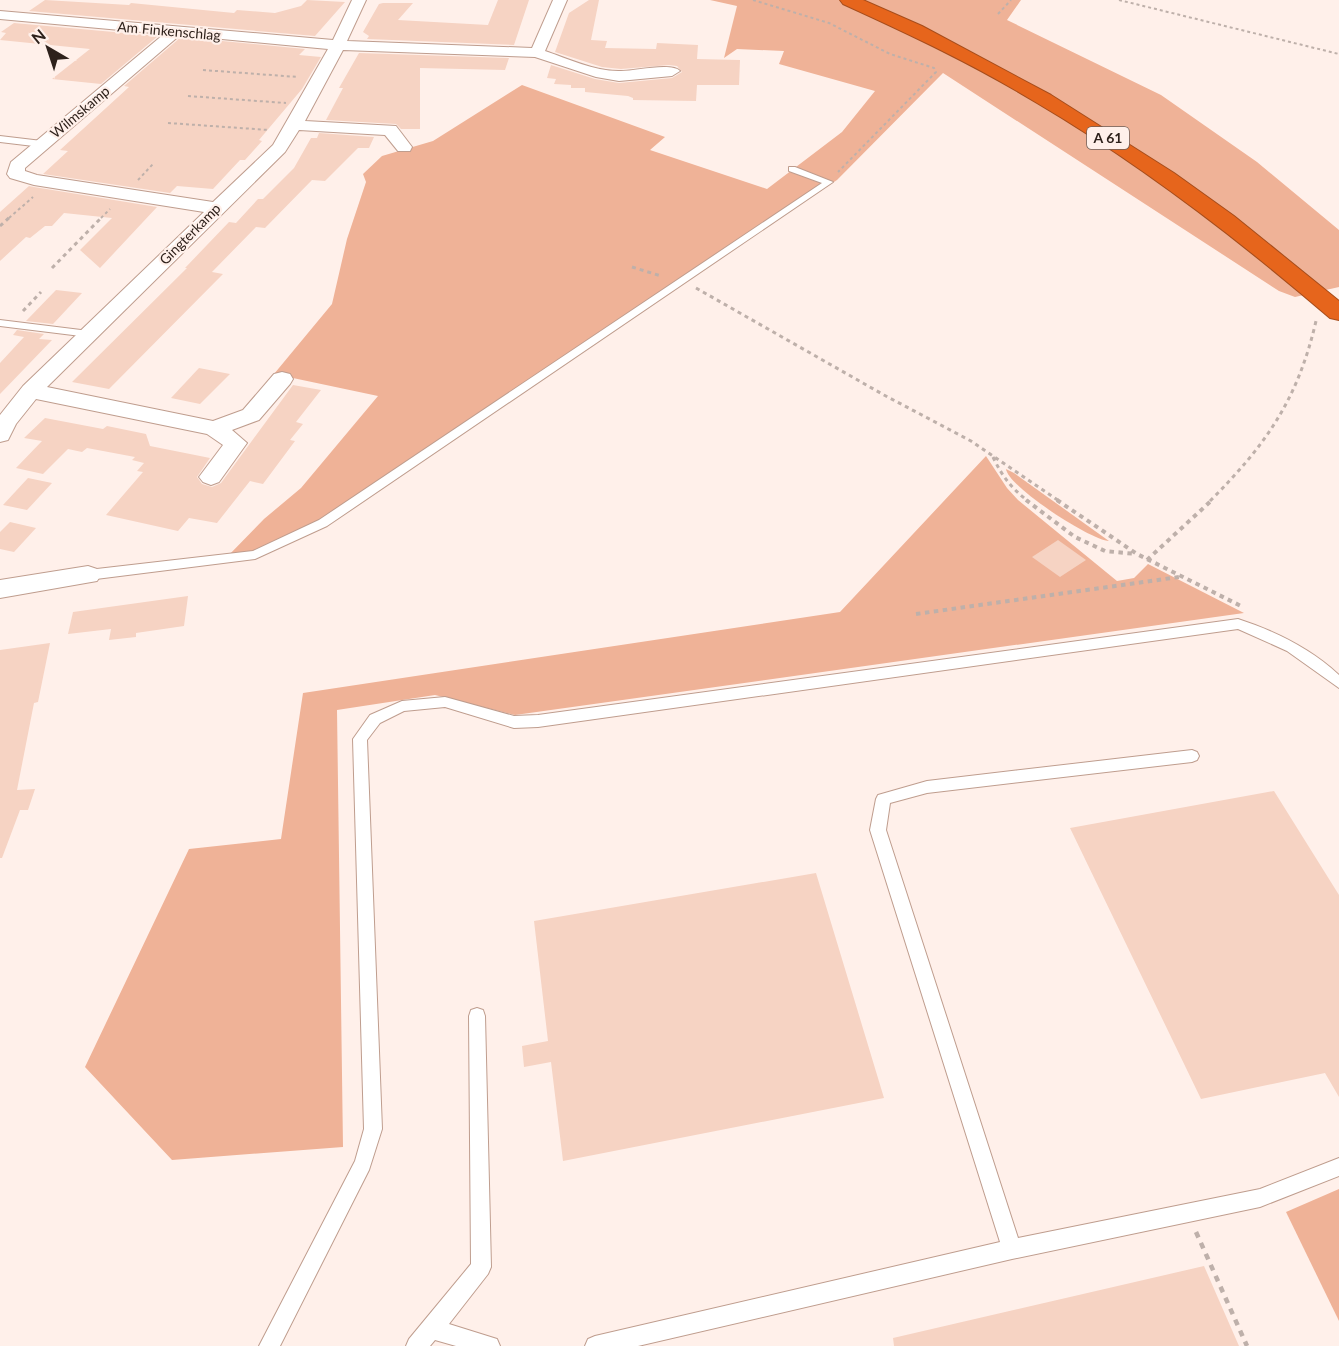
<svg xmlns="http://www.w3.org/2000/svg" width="1339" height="1346" font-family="Lato,sans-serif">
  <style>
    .green { fill: #efb297 }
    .building { fill: #f6d3c3 }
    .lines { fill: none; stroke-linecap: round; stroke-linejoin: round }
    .service-casing { stroke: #bf9d8e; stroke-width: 2 }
    .minor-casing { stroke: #bf9d8e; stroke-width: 2 }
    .motorway-casing { stroke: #a64d1c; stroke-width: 2 }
    .path-far3 { stroke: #beb0aa; stroke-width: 2; stroke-dasharray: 3 3; stroke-linecap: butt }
    .path-far2 { stroke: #beb0aa; stroke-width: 3; stroke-dasharray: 4 4; stroke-linecap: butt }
    .path-far1 { stroke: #beb0aa; stroke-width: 4; stroke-dasharray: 4.5 4.5; stroke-linecap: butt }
    .path { stroke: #beb0aa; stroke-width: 4.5; stroke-dasharray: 6 6; stroke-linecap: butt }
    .service { fill: #fff; fill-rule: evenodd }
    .minor { fill: #fff; fill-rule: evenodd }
    .motorway { fill: #e6651c; fill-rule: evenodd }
    .labels { text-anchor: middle; stroke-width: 4.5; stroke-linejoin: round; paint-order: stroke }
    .far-street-label { font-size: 14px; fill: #2e211b; stroke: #fff0ea }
    .shield { fill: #fff0ea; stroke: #6d5f59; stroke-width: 1.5 }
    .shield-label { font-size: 14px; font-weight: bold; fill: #2e211b }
  </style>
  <rect width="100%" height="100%" fill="#fff0ea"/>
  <g class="green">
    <path d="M710,0H1021L1007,20L1161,95L1257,162L1339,230V287L1295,297L1279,291L943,73L837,180L323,523L255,555L226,558L264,519L301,488L378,396L274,374L332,304L347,239L366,182L363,174L382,156L433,141L522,85L665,137L650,150L767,189L842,132L875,91L779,64L784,51L737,49L724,58L737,6Z"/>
    <path d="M986,456L1007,488L1018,500L1117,581L1134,578L1148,564L1244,613L515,715L435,695L337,710L343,1147L172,1160L85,1067L189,849L281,839L303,693L840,612Z"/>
    <path d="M1006,469L1014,473L1109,541C1092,541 1008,487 1006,469Z"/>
    <path d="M1339,1189V1321L1286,1212Z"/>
  </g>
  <g class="building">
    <path d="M45,0L129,5L131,3L234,13L237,10L275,13L301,6L307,0L345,2L315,36L29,11Z"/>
    <path d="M498,0H529L514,45L367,39L369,36L363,32L379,4L383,3H413L398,20L488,25Z"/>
    <path d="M589,0H599L591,40L607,41L605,48L656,49L657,43L698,45L697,59L740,60L739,85H697L696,101L633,100V98L628,96L585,92V88H571V85L554,84L556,79L547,78L551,65L595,79L619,83L672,78L682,72L677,66L669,65L621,69L602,67L555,52L569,13Z"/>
    <path d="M14,23L158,36L101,84L52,79L90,49L0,40L6,33L1,32Z"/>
    <path d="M181,37L305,49L299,55L321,57L302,89L259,140L262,141L245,160H240L213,189L177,186L170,193L43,174L68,151L60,150L129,87L124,86Z"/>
    <path d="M359,53L509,58L505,70L420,68V129H401L396,124L326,120L343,88H339Z"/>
    <path d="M319,133L374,137L369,148H358L325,181L312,180L265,228L256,227L212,272L223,274L109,389L72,382L187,268H185L229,222L236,223L258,199H263L294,168L311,138H317Z"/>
    <path d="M29,186L34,187L157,207L100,268L80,250L112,218L64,213L52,226H45L30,238L26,237L0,261V212Z"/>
    <path d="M56,290L82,293L53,324L26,321Z"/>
    <path d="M17,330L44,334L39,339L52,340L0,394V363L24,337L13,335Z"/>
    <path d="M199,368L230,374L200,404L171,398Z"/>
    <path d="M293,385L321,390L296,422L303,424L290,440L295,441L263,484L250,481L217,523L189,518L178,531L106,515L143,472L137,471L144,463L132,460L135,457L87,448L82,452L68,449L43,474L16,468L42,441L24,438L45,418L103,429L107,426L146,434L150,446L210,458L197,477L202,484L212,487L221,483Z"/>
    <path d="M28,478L52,483L27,510L3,505Z"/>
    <path d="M10,522L36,528L14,552L0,549V532Z"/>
    <path d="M1058,540L1086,560L1060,577L1032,557Z"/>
    <path d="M188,596L184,626L136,633V637L109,640L111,629L68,634L73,612Z"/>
    <path d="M50,643L38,702L34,703L17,790L35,789L28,810H20L2,858H0V650Z"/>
    <path d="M1274,791L1339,895V1097L1325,1073L1201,1099L1070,828Z"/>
    <path d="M816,873L884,1098L563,1161L551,1062L524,1067L522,1046L548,1041L534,921Z"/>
    <path d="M1204,1266L1239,1346H894L893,1338Z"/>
  </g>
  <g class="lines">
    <defs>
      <g id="service">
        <path d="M0,136L42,141L46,144L42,147L0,142Z"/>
        <path d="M789,167H795L833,182L327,526L255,559L88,580L84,578L82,575L88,570L253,551L319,520L822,183L789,171Z"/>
        <path d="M0,320L89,331L94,334L89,337L0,326Z"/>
        <path d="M1238,619C1275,631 1310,648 1339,675V688L1287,651L1238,629L538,727L514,728L445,707L404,711L380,723L367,740L382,1129L369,1170L280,1346H259L355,1161L364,1129L353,739L370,715L402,701L445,697L514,716L538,715Z"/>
        <path d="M1192,750L1197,752L1199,756L1197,760L1192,762L927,793L890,803L886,830L1018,1238L1260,1189L1339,1158V1176L1260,1207L1012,1259L638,1346H585L588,1339L595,1336L1000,1242L870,830L876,799L878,795L927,781Z"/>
        <path d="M477,1008L483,1010L485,1016L491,1267L488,1274L449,1324L497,1339L500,1346H456L435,1340L430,1346H406L409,1339L471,1264L469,1016L471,1010Z"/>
      </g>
      <g id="minor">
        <path d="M352,0H366L347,41L532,48L553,0H567L545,51C569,59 596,72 621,71C634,71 672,62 680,71L672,76L619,81L596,77L535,57L343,50L305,121L396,126L412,147L410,151H398L385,135L299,130L285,152L47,387L213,421L243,410L274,374L282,372L290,374L293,379L290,384L259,420L232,430L247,443L219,482L211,485L203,482L199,477L223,445L207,434L36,399L16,424L8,440L0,442V415L23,386L204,212L34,185L10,178L7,174L11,162L164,34L0,19V11L333,40ZM180,35L328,49L273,145L213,202L37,175L25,171V168Z"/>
        <path d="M88,566L97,569L101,575L97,581L0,598V580Z"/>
      </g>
      <path id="motorway" d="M840,0H863L922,26L1051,95L1174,173L1234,216L1339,301V320L1330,318C1238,239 1142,165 1037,103C975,65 909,34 843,4Z"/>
    </defs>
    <use href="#service" class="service-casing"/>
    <use href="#minor" class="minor-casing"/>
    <use href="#motorway" class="motorway-casing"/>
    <g class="path-far3">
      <path d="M753,0L829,23L890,54L934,68L936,72L838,172"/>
      <path d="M1119,0L1339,54"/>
      <path d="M998,14L1011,0"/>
      <path d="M203,70L298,77"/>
      <path d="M188,96L286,103"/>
      <path d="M168,123L269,130"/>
      <path d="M138,180L153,164"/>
      <path d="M9,218L33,197"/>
      <path d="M101,218L110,209"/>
    </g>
    <g class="path-far2">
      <path d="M0,226L10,217"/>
      <path d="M632,267L661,276"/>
      <path d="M52,268L102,217"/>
      <path d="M696,288L884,395L971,441L1059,501"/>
      <path d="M23,311L41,292"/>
      <path d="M993,457C1002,476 1011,488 1028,501"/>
      <path d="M1210,501C1266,445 1298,399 1316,321"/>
    </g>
    <g class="path-far1">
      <path d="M1026,500L1075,537L1105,551L1136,554"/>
      <path d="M1057,500L1137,554L1241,606"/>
      <path d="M1147,560L1212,500"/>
      <path d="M916,614L1179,577"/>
    </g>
    <path class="path" d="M1196,1232L1247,1346"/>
    <use href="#service" class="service"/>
    <use href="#minor" class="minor"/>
    <use href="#motorway" class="motorway"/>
  </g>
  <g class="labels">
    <g class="far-street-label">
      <text transform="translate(169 31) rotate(5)" y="5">Am Finkenschlag</text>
      <text transform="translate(80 112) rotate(-40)" y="5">Wilmskamp</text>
      <text transform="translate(190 234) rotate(-45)" y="5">Gingterkamp</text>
    </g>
    <rect class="shield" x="1087" y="127" width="42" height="22" rx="4.5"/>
    <g class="shield-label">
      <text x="1108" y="143">A 61</text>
    </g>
  </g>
  <g transform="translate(48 48) rotate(321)" stroke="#fff0ea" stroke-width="4.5" paint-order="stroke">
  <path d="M0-4.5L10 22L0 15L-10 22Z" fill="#2e211b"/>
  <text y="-9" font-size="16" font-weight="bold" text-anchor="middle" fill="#2e211b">N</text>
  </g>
</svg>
